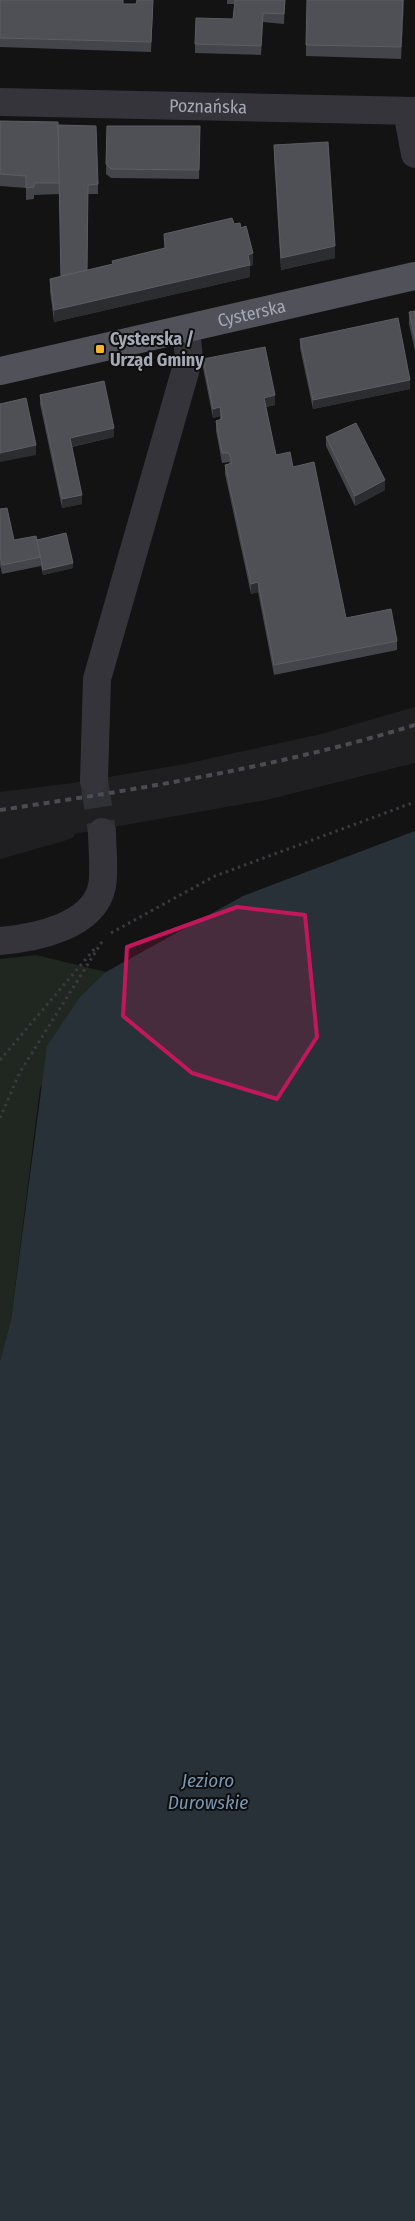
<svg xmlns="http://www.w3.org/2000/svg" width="415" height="2221" font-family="'Fira Sans Condensed',sans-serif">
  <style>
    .built { fill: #1f1f21 }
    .green { fill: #1f2720 }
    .water { fill: #293138 }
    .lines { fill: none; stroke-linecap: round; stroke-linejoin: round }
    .minor-tunnel { stroke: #303134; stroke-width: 28; stroke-dasharray: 28 14; stroke-linecap: butt }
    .path { stroke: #3a3b41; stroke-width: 3; stroke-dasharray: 2.5 4; stroke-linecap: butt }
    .minor { stroke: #34343a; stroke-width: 28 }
    .major { stroke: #505159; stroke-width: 28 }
    .rail { stroke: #4b4c53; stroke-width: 4; stroke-dasharray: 6 5; stroke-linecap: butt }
    .wall { fill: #44454a }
    .shaded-wall { fill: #2c2d30 }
    .building { fill: #4f5056; stroke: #5c5e64 }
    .marked { fill: #c2185b; fill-opacity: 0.2; stroke: #c2185b; stroke-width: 4; stroke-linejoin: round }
    .poi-dot { fill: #f7b629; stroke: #0e0e0f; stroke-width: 2 }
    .labels { text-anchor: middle; stroke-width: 4; stroke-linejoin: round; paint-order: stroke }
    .street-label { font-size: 18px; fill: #a4a9b5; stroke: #0e0e0f }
    .poi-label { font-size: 18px; font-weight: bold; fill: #a4a9b5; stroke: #0e0e0f; text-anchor: start }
    .water-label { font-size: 19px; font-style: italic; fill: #7996b2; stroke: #0e0e0f }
  </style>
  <rect width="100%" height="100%" fill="#131314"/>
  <path class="built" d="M415,707V763L266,800L74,834V837L64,841L0,859V792L73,783L185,764L321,734Z"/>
  <path class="green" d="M36,955L106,972L40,1088L11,1320L0,1361V959Z"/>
  <path class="water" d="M415,831V2221H0V1361L11,1320L47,1046L80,997L106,972L243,896Z"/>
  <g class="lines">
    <path class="minor-tunnel" d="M94,780L102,832"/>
    <g class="path">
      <path d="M111,933L215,876L415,802"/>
      <path d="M0,1060L97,946"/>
      <path d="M0,1118L20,1072L103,940"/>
    </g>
    <g class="minor">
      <path id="s1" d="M0,102L415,111"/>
      <path d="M407,111L415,154"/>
      <path d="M94,780L97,679L189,358L186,330"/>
      <path d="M0,941C34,938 94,927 102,886C105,869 102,849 102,832"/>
    </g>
    <path class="major" id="s2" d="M0,371L415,276"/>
    <path class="rail" d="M0,810C140,789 279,767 415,725"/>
  </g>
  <g class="wall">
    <path d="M0,0L123,4L153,9L151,52L0,47Z"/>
    <path d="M227,0H285L284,24L263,22L261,55L195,53V44L233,19L235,4H227Z"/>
    <path d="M404,0L401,59L306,56V45Z"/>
    <path d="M0,121L58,125L98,184V194H88L87,270L112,264L164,248L234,224L253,265L250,266V277L54,322L50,291V279L61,276L60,194L34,195V199L26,200V188L0,186Z"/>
    <path d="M107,126H200L199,179L111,178L106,174Z"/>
    <path d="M274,145L335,258L281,270L274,157Z"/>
    <path d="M415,311V351L409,324V312Z"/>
    <path d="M300,339L410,389L313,409L300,348Z"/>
    <path d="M203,359L275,405L266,407L276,455L293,467L346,618L397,641V650L274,675L258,592L251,594L225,474V465L230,464L229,462L222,463L216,431V421L220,420V416L213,418L203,368Z"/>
    <path d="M40,395L114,437L72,447L82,504L62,508L40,404Z"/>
    <path d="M326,437L385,490L355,506L326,446Z"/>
    <path d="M0,509L14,540H37L73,568L43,575L41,566L2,574L0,565Z"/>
  </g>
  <g class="shaded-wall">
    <path d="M403,0L404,2L401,59V47Z"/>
    <path d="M263,13V22L261,55V46Z"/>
    <path d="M335,246V258L281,270V258Z"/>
    <path d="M253,253V265L250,266V277L54,322V310Z"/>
    <path d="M410,380V389L313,409V400Z"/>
    <path d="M275,395V405L264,407V398Z"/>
    <path d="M220,407V416L213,418V409Z"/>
    <path d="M114,428V437L70,447V438Z"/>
    <path d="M36,445V455L0,462V453Z"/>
    <path d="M385,480V490L355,506V496Z"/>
    <path d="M82,495V504L62,508V499Z"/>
    <path d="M73,563V568L43,575V570Z"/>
    <path d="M258,582V592L251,594V584Z"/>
  </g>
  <g class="building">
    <path d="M0,0H123V4H136L137,0H153L151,42L0,38Z"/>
    <path d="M235,0H285L284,14L263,13L261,46L195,44L196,18L233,19Z"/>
    <path d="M307,0H403L401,47L306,45Z"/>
    <path d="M0,121L58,122L60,183H34V187L26,188V176L0,174Z"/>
    <path d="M58,125L96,126L98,184L88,185L87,270L61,276Z"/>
    <path d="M107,126H200L199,170L111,169L106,164Z"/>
    <path d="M328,142L335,246L281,258L274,145Z"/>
    <path d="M232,218L234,224L240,223L241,228L246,226L253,253L248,255L250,265L54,310L50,279L113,264L112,261L165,248L164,234Z"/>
    <path d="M415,311V339L409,312Z"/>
    <path d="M398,318L410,380L313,400L300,339Z"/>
    <path d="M265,347L275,395L264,398L276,455L290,452L293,467L314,462L346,618L391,609L397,641L274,665L258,582L251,584L225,465L232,463L229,453H222L216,421L222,419L220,407L213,409L203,359Z"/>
    <path d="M104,381L114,428L70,438L82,495L62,499L40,395Z"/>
    <path d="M26,398L36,445L0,453V404Z"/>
    <path d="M356,423L385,480L355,496L326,437Z"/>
    <path d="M7,508L14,540L36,536L41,557L2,565L0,556V509Z"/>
    <path d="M66,533L73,563L43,570L37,540Z"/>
  </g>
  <path class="marked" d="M237,907L305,915L317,1037L277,1099L192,1073L123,1016L127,947Z"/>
  <rect class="poi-dot" x="95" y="344" width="10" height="10" rx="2.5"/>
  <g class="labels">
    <g class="street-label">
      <text dy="6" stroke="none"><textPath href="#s1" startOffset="208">Poznańska</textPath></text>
      <text dy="6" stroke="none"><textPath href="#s2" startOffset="258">Cysterska</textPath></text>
    </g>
    <g class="poi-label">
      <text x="110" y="345">Cysterska /<tspan x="110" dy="21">Urząd Gminy</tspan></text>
    </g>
    <g class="water-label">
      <text x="208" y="1787">Jezioro<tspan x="208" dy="22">Durowskie</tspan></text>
    </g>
  </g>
</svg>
